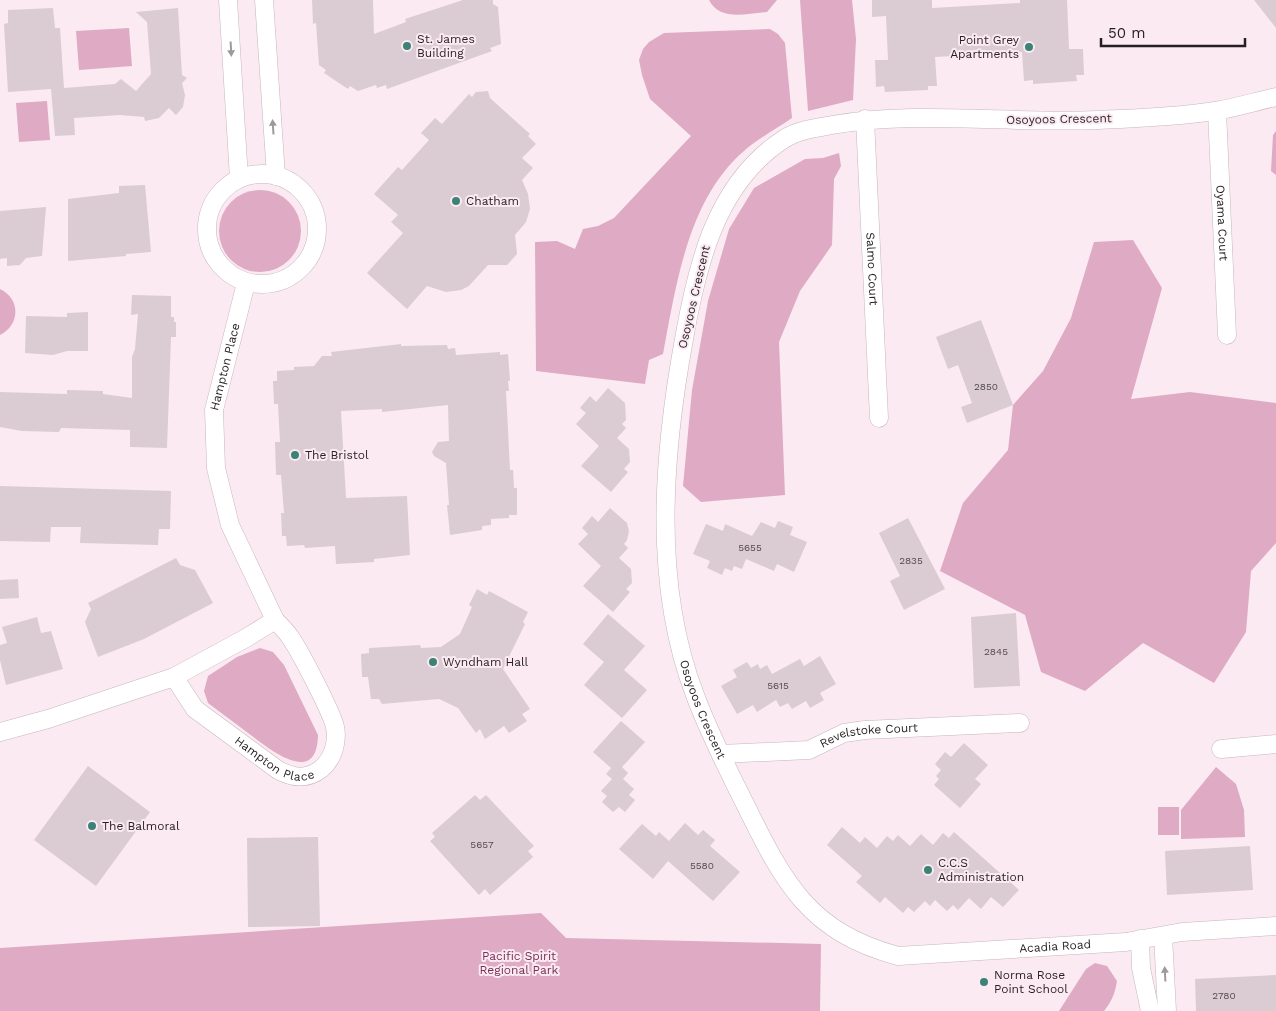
<svg xmlns="http://www.w3.org/2000/svg" width="1276" height="1011" font-family="'Work Sans',sans-serif">
  <style>
    .green { fill: #dfaac4 }
    .building { fill: #dbcbd2 }
    .lines { fill: none; stroke-linecap: round; stroke-linejoin: round }
    .minor-casing { stroke: #c6b6bd; stroke-width: 19 }
    .minor { stroke: #fff; stroke-width: 18 }
    .oneway { fill: #9d9a9c }
    .poi-dot { fill: #3d8277; stroke: #fbeaf2; stroke-width: 2 }
    .labels { text-anchor: middle; stroke-width: 4; stroke-linejoin: round; paint-order: stroke }
    .number-label { font-size: 10px; fill: #524a4e }
    .poi-label { font-size: 12px; fill: #251f22; stroke: #fbeaf2; text-anchor: start }
    .street-label { font-size: 12px; fill: #251f22; stroke: #fbeaf2 }
    .park-label { font-size: 12px; fill: #773058; stroke: #fbeaf2 }
  </style>
  <rect width="100%" height="100%" fill="#fbeaf2"/>
  <g class="green">
    <path d="M709,0H777L767,12C747,13 720,22 709,0Z"/>
    <path d="M800,0H852L856,39L853,100L808,111Z"/>
    <path d="M129,28L132,66L79,70L76,31Z"/>
    <path d="M770,29L778,34L785,43L792,118C776,129 759,138 744,151C688,199 676,285 663,354L649,360L645,384L536,371L535,242L557,241L575,249L583,229L598,226L614,218L691,136L650,99L642,75L639,60L643,49L649,42L664,33Z"/>
    <path d="M47,101L50,140L19,142L16,103Z"/>
    <path d="M1276,131V175L1271,171L1273,135Z"/>
    <path d="M839,153L841,166L834,179L832,245L800,291L779,342L785,495L701,502L683,486L692,390L708,301L729,229L754,188L805,159L823,158Z"/>
    <circle cx="260" cy="231" r="41"/>
    <path d="M1133,240L1162,288L1131,399L1190,392L1276,403V543L1251,571L1246,632L1214,683L1143,643L1085,691L1041,672L1025,615L940,571L963,503L1008,450L1013,405L1043,371L1071,318L1094,242Z"/>
    <path d="M0,289C21,299 20,325 0,335Z"/>
    <path d="M260,648L273,652L284,665L318,735C317,789 268,748 248,733C235,723 221,713 208,703L204,691L208,676L237,657Z"/>
    <path d="M1216,767L1236,784L1244,810L1245,837L1181,839V810Z"/>
    <rect x="1158" y="807" width="21" height="28"/>
    <path d="M541,913L566,938L821,944L820,1011H0V948Z"/>
    <path d="M1095,963L1107,966L1117,981C1115,993 1112,1001 1104,1011H1059L1086,969Z"/>
  </g>
  <g class="building">
    <path d="M312,0H373L374,34L406,22L405,19L463,0H493V4L498,7L501,44L490,48L492,51L387,89L386,85L377,88L376,85L358,91L350,86L348,89L324,73L326,70L319,65L316,23L313,24Z"/>
    <path d="M872,0H932V8L1020,3V0H1067L1069,49H1083L1084,75H1076L1077,81L1033,84V80L1024,81L1022,52L935,57L937,86H928V90L885,92L884,86L876,87L875,60H888L886,16L872,17Z"/>
    <path d="M1254,0H1276V28Z"/>
    <path d="M53,8L55,28H60L64,88L115,84L121,79L136,91L151,74L147,22L136,12L178,8L182,75L187,78L182,83L185,95L183,107L176,115L169,108L159,118L145,121L144,117L120,115L74,118L75,135L55,136L51,89L8,92L4,24L8,23V10Z"/>
    <path d="M488,91L490,98L530,134L528,136L536,144L522,158L533,168L522,180L528,194L530,209L526,222L515,235L517,254L507,265H488L469,286L461,290L446,292L427,286L407,309L367,273L403,233L391,222L398,215L374,194L398,167L402,170L429,140L421,133L435,118L442,124L469,94L472,97L476,92Z"/>
    <path d="M145,185L151,252L126,254V256L68,261V199L119,193V186Z"/>
    <path d="M46,207L42,256L26,258L20,265L7,266V258L0,259V211Z"/>
    <path d="M132,295L171,296V317H174V322H176V337H171L167,448L130,447V430L61,428L59,432L22,431L0,427V392L67,394V390L103,391V394L132,398V357L135,349L138,314L131,315Z"/>
    <path d="M88,312V351H67L53,355L25,353L26,316L67,317V313Z"/>
    <path d="M981,320L1013,405L967,423L961,407L972,403L958,365L948,369L936,337Z"/>
    <path d="M401,344V346L447,345L448,349L455,348L456,355L500,352V355L508,354L510,381H508L509,391H506L510,470H513L514,488H517V515H509V518L491,519V525L482,526V530L450,535L447,505H449L446,463L434,456L432,452L438,442L449,441L448,405L382,412V409L341,411L346,498L407,496L410,555L374,559V562L336,564L335,546L305,548L304,545L287,546L286,536H282L281,513H284L281,475H276L275,442H280L278,404H274L273,381H277V371L294,370V367L314,366L322,356H332L331,352Z"/>
    <path d="M608,388L625,403L626,420L622,424L626,428L617,438L629,449L630,462L624,469L628,472L611,492L581,466L599,446L576,424L586,413L580,408L590,396L596,402Z"/>
    <path d="M0,486L171,491L170,529H159L158,545L80,543L81,527H51L50,542L0,541Z"/>
    <path d="M610,508L627,523L629,531L627,540L624,544L628,548L619,558L631,569L632,583L626,589L630,592L613,612L583,586L601,566L578,544L588,534L582,528L592,516L598,522Z"/>
    <path d="M908,518L945,589L904,610L890,581L900,576L879,533Z"/>
    <path d="M778,521L793,527L790,535L807,542L794,572L777,564L774,571L746,559L742,569L734,566L732,571L725,568L722,575L707,568L710,561L693,554L706,524L723,531L725,524L752,536L761,522L775,528Z"/>
    <path d="M176,558L180,565L195,570L213,603L144,639L98,657L85,622L91,609L88,603Z"/>
    <path d="M18,579L19,598L0,599V580Z"/>
    <path d="M477,589L487,595L489,591L528,612L523,622L525,624L503,669L530,709L522,714L527,721L509,733L504,726L485,739L480,729L476,733L458,708L439,699L382,704L379,699H371L368,677H362L361,654L369,653V648L420,645L421,648L441,647L460,634L472,607L469,605Z"/>
    <path d="M1016,613L1020,686L974,688L971,617Z"/>
    <path d="M608,614L645,646L624,670L647,690L622,718L584,685L604,662L583,644Z"/>
    <path d="M37,617L41,633L51,631L63,669L6,685L0,660V645L7,643L2,627Z"/>
    <path d="M820,656L836,684L820,693L824,700L810,708L806,701L792,709L788,703L780,707L776,700L757,712L753,705L737,714L721,686L737,677L733,670L747,662L751,668L758,664L760,669L767,665L772,674L800,659L804,666Z"/>
    <path d="M621,721L645,742L622,767L628,773L623,779L634,789L629,795L635,800L625,812L619,807L613,812L602,802L607,796L601,791L612,779L606,774L611,768L593,752Z"/>
    <path d="M964,743L988,765L975,779L981,784L960,808L934,785L939,779L936,776L941,770L935,764L945,752L951,757Z"/>
    <path d="M88,766L150,812L96,886L34,840Z"/>
    <path d="M475,795L480,800L486,795L534,846L528,851L533,857L490,895L485,889L479,895L430,841L435,837L432,833Z"/>
    <path d="M685,823L698,835L703,830L715,840L710,846L740,872L713,901L668,861L653,879L619,849L642,824L656,836L659,832L669,841Z"/>
    <path d="M842,827L860,843L865,837L877,848L887,836L893,841L898,835L910,846L921,834L933,845L943,833L949,838L954,832L1019,890L1003,907L991,897L981,909L969,898L958,910L953,905L947,911L935,900L930,906L925,901L914,912L908,907L903,913L885,897L880,903L856,882L862,876L827,845Z"/>
    <path d="M318,837L320,926L248,927L247,838Z"/>
    <path d="M1250,846L1253,890L1167,895L1165,851Z"/>
    <path d="M1276,975V1011H1196L1195,979Z"/>
  </g>
  <g class="lines">
    <defs>
      <g id="minor">
        <path d="M228,0L239,179"/>
        <path d="M264,0L276,176"/>
        <path id="s1" d="M1276,97C1257,101 1239,107 1220,110C1184,117 1135,118 1098,120C1009,124 919,110 832,125C815,128 798,130 784,139C716,183 697,265 684,339C663,454 652,583 695,695C709,733 728,770 746,806C784,883 809,932 898,956L1126,942L1182,932L1276,926"/>
        <path id="s2" d="M1217,111L1227,335"/>
        <path id="s3" d="M865,119L879,418"/>
        <circle cx="262" cy="229" r="55"/>
        <path id="s4" d="M174,677L195,709L278,770C293,778 307,780 321,769C333,759 338,742 335,727C332,713 300,651 290,637C286,631 280,625 275,620"/>
        <path id="s5" d="M0,732L48,719L174,677L246,638L275,620L230,525L216,468L214,410L246,283"/>
        <path d="M1221,749L1276,744"/>
        <path id="s6" d="M721,754L809,750L844,733L865,730L1020,723"/>
        <path d="M1163,936L1167,1011"/>
        <path d="M1140,939L1141,968L1150,1011"/>
      </g>
    </defs>
    <use href="#minor" class="minor-casing"/>
    <use href="#minor" class="minor"/>
  </g>
  <defs><path id="oneway-solid" d="M-6-.8H1V-3.2L6.5 0L1 3.2V.8H-6Z" transform="scale(1.25)"/></defs>
  <g class="oneway">
    <use href="#oneway-solid" transform="translate(231 49) rotate(87)"/>
    <use href="#oneway-solid" transform="translate(273 127) rotate(-94)"/>
    <use href="#oneway-solid" transform="translate(1165 974) rotate(-93)"/>
  </g>
  <g class="poi-dot">
    <circle cx="407" cy="46" r="5"/>
    <circle cx="1029" cy="47" r="5"/>
    <circle cx="456" cy="201" r="5"/>
    <circle cx="295" cy="455" r="5"/>
    <circle cx="433" cy="662" r="5"/>
    <circle cx="92" cy="826" r="5"/>
    <circle cx="928" cy="870" r="5"/>
    <circle cx="984" cy="982" r="5"/>
  </g>
  <g class="labels">
    <g class="number-label">
      <text x="986" y="390">2850</text>
      <text x="750" y="551">5655</text>
      <text x="911" y="564">2835</text>
      <text x="996" y="655">2845</text>
      <text x="778" y="689">5615</text>
      <text x="482" y="848">5657</text>
      <text x="702" y="869">5580</text>
      <text x="1224" y="999">2780</text>
    </g>
    <g class="poi-label">
      <text x="417" y="43">St. James<tspan x="417" dy="14">Building</tspan></text>
      <text x="1019" y="44" text-anchor="end">Point Grey<tspan x="1019" dy="14">Apartments</tspan></text>
      <text x="466" y="205">Chatham</text>
      <text x="305" y="459">The Bristol</text>
      <text x="443" y="666">Wyndham Hall</text>
      <text x="102" y="830">The Balmoral</text>
      <text x="938" y="867">C.C.S<tspan x="938" dy="14">Administration</tspan></text>
      <text x="994" y="979">Norma Rose<tspan x="994" dy="14">Point School</tspan></text>
    </g>
    <g class="street-label">
      <text transform="translate(1059 119) rotate(-1)" y="4">Osoyoos Crescent</text>
      <text dy="4" stroke="none"><textPath href="#s2" startOffset="112">Oyama Court</textPath></text>
      <text dy="4" stroke="none"><textPath href="#s3" startOffset="150">Salmo Court</textPath></text>
      <text transform="translate(694 297) rotate(-77)" y="4">Osoyoos Crescent</text>
      <text dy="4" stroke="none"><textPath href="#s5" startOffset="565">Hampton Place</textPath></text>
      <text dy="4" stroke="none"><textPath href="#s1" startOffset="1104">Osoyoos Crescent</textPath></text>
      <text dy="4" stroke="none"><textPath href="#s6" startOffset="151">Revelstoke Court</textPath></text>
      <text dy="4" stroke="none"><textPath href="#s4" startOffset="134">Hampton Place</textPath></text>
      <text dy="4" stroke="none"><textPath href="#s1" startOffset="1590">Acadia Road</textPath></text>
    </g>
    <g class="park-label">
      <text x="519" y="960">Pacific Spirit<tspan x="519" dy="14">Regional Park</tspan></text>
    </g>
  </g>
  <path d="M1101 38v8h144v-8" fill="none" stroke="#251f22" stroke-width="2.5"/>
  <text x="1108" y="38" font-size="15" fill="#251f22" stroke="#fbeaf2" stroke-width="4" paint-order="stroke">50 m</text>
</svg>
